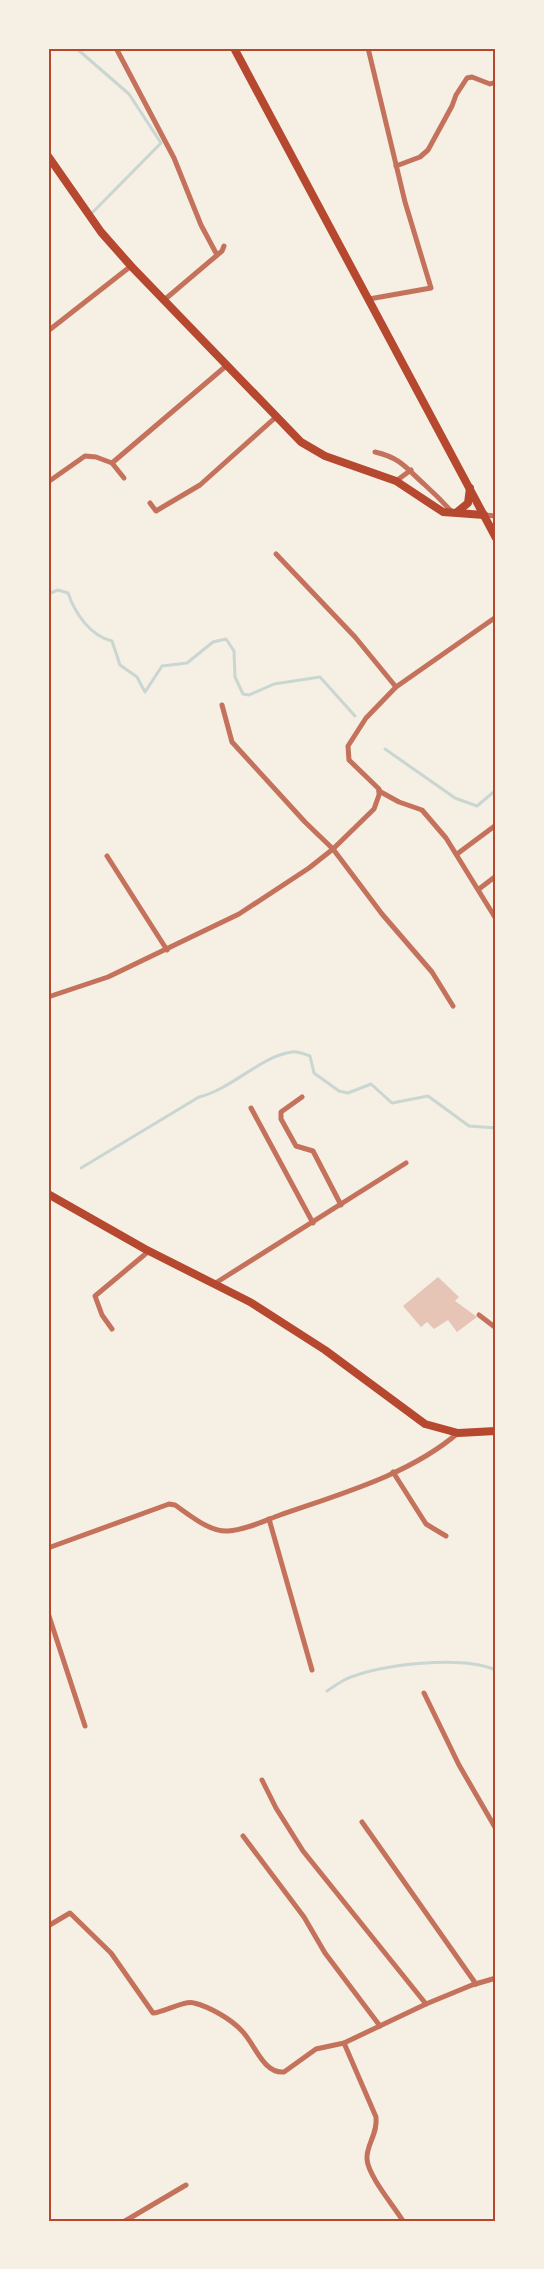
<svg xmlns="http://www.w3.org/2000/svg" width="544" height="2269" font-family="'Exo 2',sans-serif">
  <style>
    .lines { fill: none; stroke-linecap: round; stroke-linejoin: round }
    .stream { stroke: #c9d6d2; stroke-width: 3 }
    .building { fill: #e6c5b7 }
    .minor { stroke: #c5725c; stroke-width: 5 }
    .secondary { stroke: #b5482f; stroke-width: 8 }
    .primary { stroke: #b5482f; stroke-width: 8 }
    .neatline { fill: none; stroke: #b5482f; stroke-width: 2 }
  </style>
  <rect width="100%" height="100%" fill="#f6efe4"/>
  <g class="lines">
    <g class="stream">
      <path d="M76,48L129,94L161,143L93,212"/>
      <path d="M48,594L58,590L68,593C75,613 90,636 112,641L120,665L137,677L145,692L162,666L187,663L213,642L226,639L234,651L235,677L243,694L249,695L274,684L320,677L355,716"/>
      <path d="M385,749L455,798L477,806L496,790"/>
      <path d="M81,1168L199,1097C232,1089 261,1056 292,1052C297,1051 304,1054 310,1056L314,1073L339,1091L348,1093L371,1084L392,1103L428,1096L469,1126L496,1128"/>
      <path d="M327,1691C333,1687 340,1682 346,1679C382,1664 461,1655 496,1670"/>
    </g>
  </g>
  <path class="building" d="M438,1277L459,1297L455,1301L477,1317L457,1332L448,1320L434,1329L427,1322L421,1327L403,1306Z"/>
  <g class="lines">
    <g class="minor">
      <path d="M116,48L174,158L201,225L217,255"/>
      <path d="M368,48L405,202L431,288L369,299"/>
      <path d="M396,166L420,157L428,150L452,106L456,95L467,78L472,77L490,84L496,82"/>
      <path d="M163,301L222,251L224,246"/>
      <path d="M48,331L131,266"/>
      <path d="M375,452C401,458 406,468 425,485C435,494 443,502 452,512"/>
      <path d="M124,478L112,463L226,366"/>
      <path d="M396,481L411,470"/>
      <path d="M48,482L85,456L96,457L112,463"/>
      <path d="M150,503L156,511L200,485L276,417"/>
      <path d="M484,515L496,516"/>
      <path d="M276,554L355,637L396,687"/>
      <path d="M222,705L232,742L305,822L333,849L382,914L432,972L453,1006"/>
      <path d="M379,791L399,802L422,810L446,838L496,919"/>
      <path d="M457,854L496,825"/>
      <path d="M107,856L167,950"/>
      <path d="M479,889L496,876"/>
      <path d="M48,997L108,977L239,914L309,868L333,849L374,809L379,795V789L349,760L348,746L366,718L396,687L496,617"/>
      <path d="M302,1097L281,1112V1119L296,1146L313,1151L341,1205"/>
      <path d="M251,1108L313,1223"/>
      <path d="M214,1284L406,1163"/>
      <path d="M479,1315L496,1328"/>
      <path d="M112,1329L102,1315L95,1296L149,1251"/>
      <path d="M393,1472L426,1524L446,1536"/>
      <path d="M269,1519L312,1670"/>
      <path d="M48,1548L169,1504L175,1505C190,1515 209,1532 228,1531C245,1530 264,1521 280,1515C340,1494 409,1475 458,1433"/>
      <path d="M48,1613L85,1726"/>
      <path d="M424,1693L459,1765L496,1829"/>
      <path d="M262,1780L276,1808L303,1851L426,2004"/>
      <path d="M362,1822L476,1984"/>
      <path d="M243,1836L304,1917L325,1953L380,2026"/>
      <path d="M48,1926L70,1913L111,1953L153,2013C164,2012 185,2000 194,2003C210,2007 231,2019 242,2031C255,2044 263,2074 284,2072L316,2049L344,2043L426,2004L472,1985L496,1978"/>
      <path d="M344,2043L376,2117C378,2134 366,2145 367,2159C368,2176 394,2206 403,2221"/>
      <path d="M125,2221L186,2185"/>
    </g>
    <g class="secondary">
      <path d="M48,156L101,232L131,266L301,442L325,456L396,481L443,512L484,515"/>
      <path d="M457,512L468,503L470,488"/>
      <path d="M48,1194L145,1249L250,1302L325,1350L425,1424L458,1433L496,1431"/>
    </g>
    <path class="primary" d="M234,48L496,538"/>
  </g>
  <rect width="544" height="2269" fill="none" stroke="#f6efe4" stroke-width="99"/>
  <rect x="50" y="50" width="444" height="2170" class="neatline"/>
</svg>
